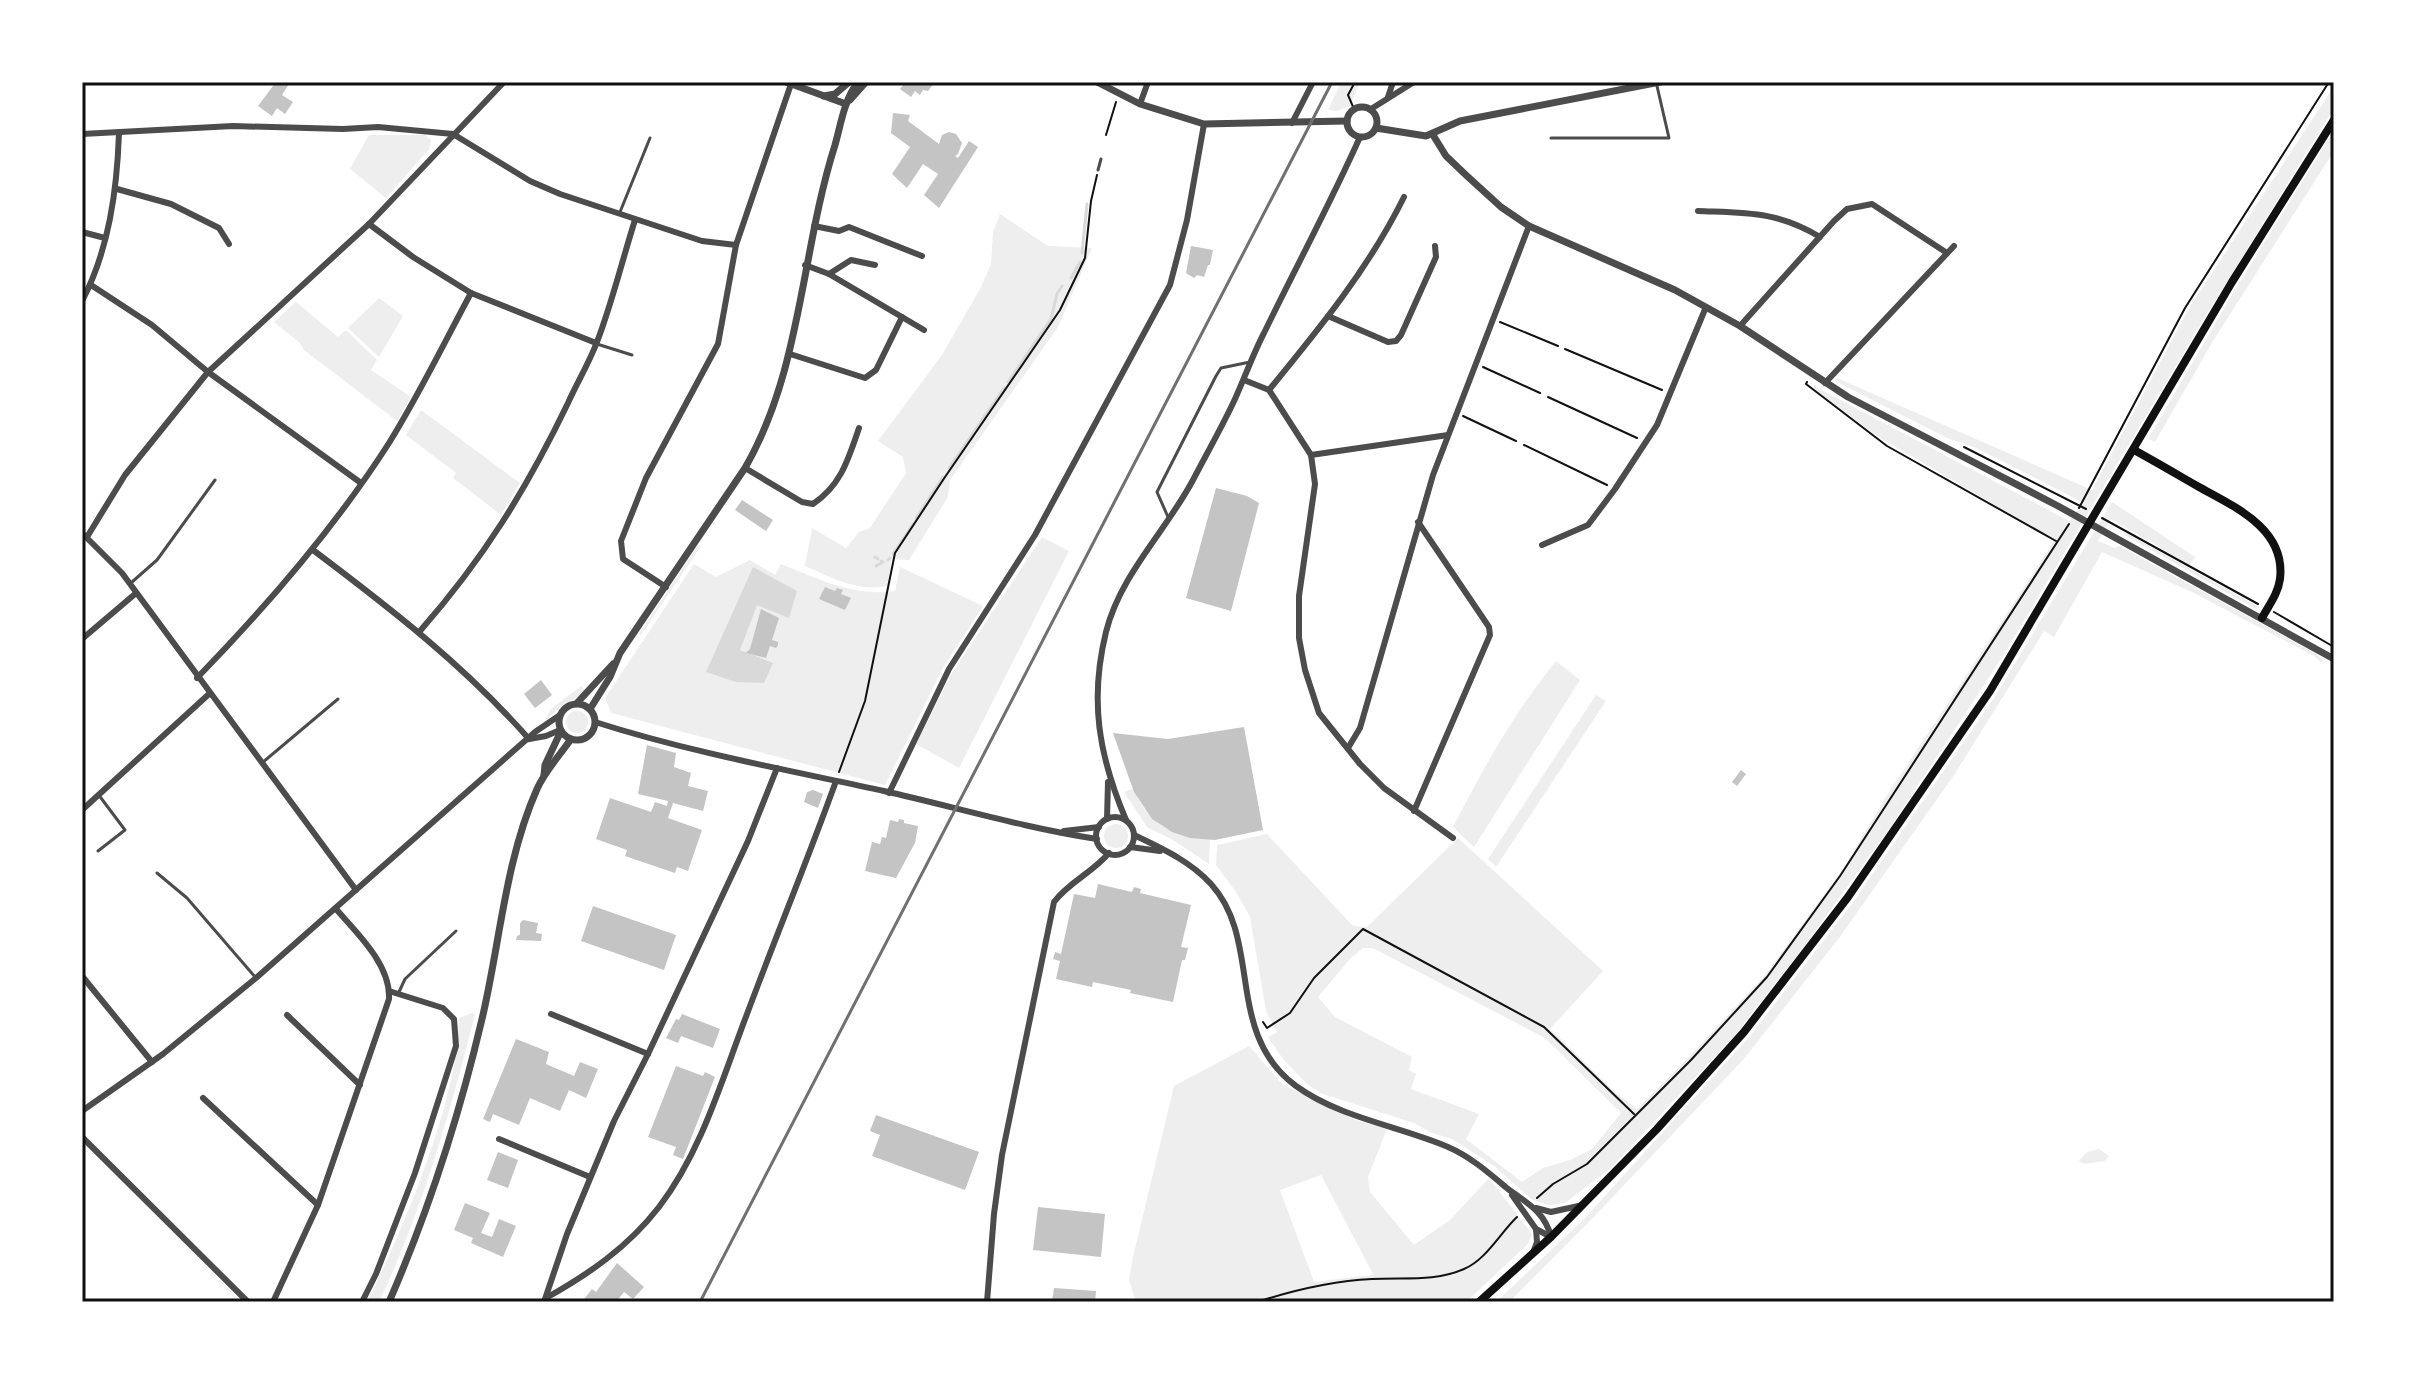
<svg xmlns="http://www.w3.org/2000/svg" width="2416" height="1384" font-family="Quicksand,sans-serif">
  <style>
    .green { fill: #eee; fill-rule: evenodd }
    .water { fill: #d9d9d9 }
    .lines { fill: none; stroke-linecap: round; stroke-linejoin: round }
    .stream { stroke: #d9d9d9; stroke-width: 3 }
    .building { fill: #c4c4c4 }
    .path { stroke: #111; stroke-width: 2 }
    .service { stroke: #4c4c4c; stroke-width: 3 }
    .minor { stroke: #4c4c4c; stroke-width: 6 }
    .tertiary { stroke: #4c4c4c; stroke-width: 7 }
    .secondary { stroke: #111; stroke-width: 8 }
    .rail { stroke: #707070; stroke-width: 3 }
    .neatline { fill: none; stroke: #111; stroke-width: 3 }
  </style>
  <rect width="100%" height="100%" fill="#fff"/>
  <g class="green">
    <path d="M1341,82H1360L1350,106L1337,111L1328,110Z"/>
    <path d="M2334,86V108L2193,337L2003,656L1890,828L1802,949L1735,1035L1610,1169L1565,1203L1548,1205L1531,1199L1494,1166L1452,1139L1432,1133L1414,1123L1320,1093L1306,1083L1283,1059L1268,1037L1277,1032L1266,1011L1250,917L1236,892L1216,865L1217,845L1267,834L1353,926L1367,927L1458,838L1603,971L1550,1029L1612,1089L1637,1109L1688,1058L1766,974L1843,869L1884,800L2055,540L1877,436L1813,388L1814,386L2069,521L2084,503L1976,448L1947,438L1835,381L1837,378L2092,490L2188,310ZM1363,948H1373L1545,1038L1621,1113L1592,1149L1570,1160L1543,1168L1522,1182L1466,1139L1479,1114L1411,1089L1416,1074L1409,1070L1412,1057L1335,1017L1318,997L1350,959Z"/>
    <path d="M2334,130V151L2213,341L2155,442L2148,439L2233,293Z"/>
    <path d="M369,135H425L431,140L429,149L386,198L350,169Z"/>
    <path d="M1000,214L1048,246L1092,248L1058,327L950,480L948,497L909,560L892,559L887,586C858,592 832,578 805,566L812,528L846,548L859,532L870,528L906,473L903,457L878,441L942,355L980,289L991,264L993,232Z"/>
    <path d="M379,298L403,316L379,357L348,328Z"/>
    <path d="M296,302L338,337L346,330L377,360L371,370L411,397L397,421L304,350L300,343L274,322Z"/>
    <path d="M421,410L520,483L501,515L453,478L456,473L406,435Z"/>
    <path d="M2112,502L2195,557L2190,565L2111,519L2098,541L2115,548L2119,546L2315,653L2321,657L2323,664L2314,656L2192,592L2102,552L2054,637L2044,631L1954,775L1839,938L1743,1060L1588,1223L1512,1299L1508,1302H1496L1584,1219L1750,1036L1854,901L1996,695Z"/>
    <path d="M2126,533L2257,606L2256,609L2123,534Z"/>
    <path d="M1042,537L1069,551L959,768L916,744L952,673Z"/>
    <path d="M698,545L701,546L641,635L639,634Z"/>
    <path d="M750,560L775,575L781,564C819,579 853,597 895,591L900,567L983,606L943,668L885,785L611,713L605,698L694,564L716,577Z"/>
    <path d="M1556,661L1580,680L1474,847L1453,827C1484,767 1513,714 1556,661Z"/>
    <path d="M581,686L585,690L581,695L562,705L544,722L551,709Z"/>
    <path d="M1596,695L1606,701L1496,867L1488,859Z"/>
    <circle cx="577" cy="722" r="11"/>
    <path d="M1133,789C1150,825 1171,837 1210,839L1209,864L1173,840L1147,827L1124,792Z"/>
    <circle cx="1116" cy="836" r="12"/>
    <path d="M472,1013L475,1014C450,1113 423,1209 379,1302H367C404,1228 458,1100 459,1018Z"/>
    <path d="M1249,1046L1282,1084L1353,1119L1387,1129L1368,1177L1370,1192L1414,1245L1450,1220L1489,1178L1532,1234L1528,1244L1466,1302H1136L1129,1280L1132,1261L1174,1086ZM1321,1175L1373,1274L1372,1275L1314,1282L1280,1190Z"/>
    <path d="M2099,1149L2109,1156L2105,1161L2084,1164L2079,1161L2087,1152Z"/>
  </g>
  <path class="water" d="M753,567L797,591L789,618L757,605L740,650L773,663L764,683L736,682L706,672Z"/>
  <g class="lines">
    <g class="stream">
      <path d="M1082,253L1087,204"/>
      <path d="M1071,278L1080,262"/>
      <path d="M1008,382L1051,319L1057,294L1062,286"/>
      <path d="M949,468L1004,388"/>
      <path d="M916,518L943,477"/>
      <path d="M893,554L913,524"/>
      <path d="M875,557L878,559"/>
      <path d="M888,560L890,558"/>
      <path d="M876,566L883,562L881,561"/>
    </g>
  </g>
  <g class="building">
    <path d="M276,82L289,84L282,95L293,102L285,114L277,108L272,116L258,106Z"/>
    <path d="M902,82H935L928,91L923,90L920,95L915,91L911,97L900,89L904,84Z"/>
    <path d="M893,113L910,115L908,121L939,144L942,135L949,132L956,134L962,143L958,154L955,156L958,158L969,141L978,147L939,208L924,195L938,174L923,164L907,188L892,174L910,147L891,133Z"/>
    <path d="M1191,246L1213,250L1210,265H1208L1204,277L1197,275L1194,278L1186,273Z"/>
    <path d="M1216,488L1247,496L1259,503L1231,611L1186,598Z"/>
    <path d="M742,500L773,520L766,531L735,510Z"/>
    <path d="M825,587L835,591L837,588L843,590L841,594L851,598L845,610L819,599Z"/>
    <path d="M761,609L779,618L772,640L778,642V645L776,648L770,646L766,658L746,653L750,649Z"/>
    <path d="M541,680L552,695L535,708L524,694Z"/>
    <path d="M1244,727L1263,830L1215,840L1190,838L1172,832L1152,819L1134,792L1113,733L1168,739Z"/>
    <path d="M647,745L676,753L674,767L691,773L688,786L708,791L703,811L673,803L668,818L702,830L688,871L677,867L675,873L625,856L627,850L596,839L610,798L651,812L655,802L667,806L668,801L638,794Z"/>
    <path d="M1741,770L1746,774L1737,786L1732,782Z"/>
    <path d="M813,790L823,794L818,808L804,802L807,792Z"/>
    <path d="M899,819L904,820V823L918,826L915,843L896,878L865,871L872,842L880,844L882,837L886,838L890,820L898,822Z"/>
    <path d="M1098,884L1132,892L1134,887L1141,889L1140,893L1191,905L1181,947L1188,948L1185,960H1182L1173,1002L1130,993L1131,990L1093,982L1092,987L1056,979L1060,961L1053,959L1055,952L1061,954L1074,894L1095,898Z"/>
    <path d="M593,906L676,935L664,970L581,941Z"/>
    <path d="M523,920L538,923L536,933L542,934L541,941L516,940L517,936L520,935V923Z"/>
    <path d="M682,1014L720,1029L713,1048L681,1036L678,1043L666,1038L676,1019L679,1020Z"/>
    <path d="M516,1039L549,1052L546,1064L574,1076L580,1062L598,1069L586,1098L569,1090L560,1111L530,1098L519,1125L493,1114L490,1122L483,1119Z"/>
    <path d="M676,1066L703,1076L705,1072L715,1077L683,1159L673,1155L676,1147L648,1137Z"/>
    <path d="M876,1115L979,1152L965,1190L872,1156L880,1135L870,1131Z"/>
    <path d="M498,1152L518,1160L508,1188L487,1180Z"/>
    <path d="M465,1203L490,1213L481,1233L492,1237L499,1219L516,1226L503,1257L471,1243L473,1238L454,1230Z"/>
    <path d="M1038,1207L1105,1214L1101,1257L1033,1250Z"/>
    <path d="M617,1263L644,1287L633,1299L624,1292L616,1302H582L592,1289L596,1292Z"/>
    <path d="M1054,1288L1096,1291L1095,1302H1052Z"/>
  </g>
  <g class="lines">
    <g class="path">
      <path d="M1354,109L1348,95L1355,82"/>
      <path d="M1106,135L1116,102"/>
      <path d="M1500,322L1558,346"/>
      <path d="M1565,349L1662,390"/>
      <path d="M1483,367L1540,393"/>
      <path d="M1807,382L1806,384L1887,446L2056,541"/>
      <path d="M1548,397L1637,438"/>
      <path d="M1463,416L1516,441"/>
      <path d="M1524,445L1607,485"/>
      <path d="M1964,447L2086,509"/>
      <path d="M2079,508L2185,308L2329,82"/>
      <path d="M2102,518L2258,604"/>
      <path d="M2274,612L2334,647"/>
      <path d="M839,772L865,701L895,553L945,477L1060,310L1085,258L1091,201L1097,175"/>
      <path d="M1263,1022L1267,1028L1290,1013L1314,978L1363,929L1544,1027L1634,1114"/>
      <path d="M1537,1198L1553,1184L1587,1164L1691,1060L1767,977L1840,876L2069,524"/>
      <path d="M1257,1302C1294,1290 1334,1281 1372,1279C1403,1277 1435,1282 1464,1269C1486,1260 1500,1233 1517,1217"/>
    </g>
    <g class="service">
      <path d="M1551,138H1669L1657,86"/>
      <path d="M1098,170L1101,159"/>
      <path d="M620,212L650,138"/>
      <path d="M597,344L632,355"/>
      <path d="M1168,517L1157,492L1216,376L1221,368L1250,362"/>
      <path d="M132,582L157,560L215,480"/>
      <path d="M262,763L338,699"/>
      <path d="M98,794L125,830L98,851"/>
      <path d="M157,873L187,898L256,978"/>
      <path d="M399,992L405,979L456,931"/>
    </g>
    <g class="minor">
      <path d="M1388,97L1393,82"/>
      <path d="M1140,104L1148,82"/>
      <path d="M1371,109L1414,82"/>
      <path d="M1292,123L1313,82"/>
      <path d="M82,134L233,126L343,129L378,127L453,134L530,181L560,194L702,241L736,245"/>
      <path d="M117,189L171,204L219,228L229,244"/>
      <path d="M1698,211C1746,213 1777,211 1820,237"/>
      <path d="M369,224L413,257L471,293L596,343"/>
      <path d="M814,226L839,231L849,227L922,256"/>
      <path d="M82,232L105,238"/>
      <path d="M805,265L829,274L851,260L875,265"/>
      <path d="M829,274L924,330"/>
      <path d="M91,285L152,325L208,372L361,483"/>
      <path d="M82,301C109,250 117,190 119,133"/>
      <path d="M1328,316L1388,342L1396,341L1401,335L1436,257L1435,246"/>
      <path d="M1740,326L1834,221L1847,209L1872,204L1947,253"/>
      <path d="M790,354L865,378L876,370L902,317"/>
      <path d="M1244,380L1269,390L1311,455L1315,484L1299,596V638L1305,670L1319,713L1360,764L1384,788L1453,838"/>
      <path d="M1825,383L1954,246"/>
      <path d="M1269,390C1319,329 1369,268 1404,197"/>
      <path d="M1311,455L1448,435"/>
      <path d="M745,468L802,502L813,504C841,485 848,460 859,428"/>
      <path d="M82,533L122,573L356,890"/>
      <path d="M87,537L125,475L208,372L369,224L504,82"/>
      <path d="M1542,545L1588,525L1615,489L1657,425L1706,307"/>
      <path d="M313,550C390,608 465,666 529,739"/>
      <path d="M666,587L623,559L621,541L646,478L718,344L736,245L791,84"/>
      <path d="M420,631C484,558 526,490 568,403C577,383 589,363 597,342C612,303 622,261 635,220"/>
      <path d="M82,639L135,594"/>
      <path d="M197,678C268,605 334,529 389,443C419,395 444,343 471,293"/>
      <path d="M595,722C689,752 787,770 884,791C955,807 1025,828 1097,839"/>
      <path d="M529,739L546,736L560,730"/>
      <path d="M1348,748L1360,728L1433,475L1529,226"/>
      <path d="M889,793L949,669L1035,535L1170,285L1187,220L1204,124"/>
      <path d="M82,810L209,694"/>
      <path d="M1414,811L1490,635L1489,627L1418,522"/>
      <circle cx="1115" cy="836" r="19"/>
      <path d="M1107,819L1108,782"/>
      <path d="M1126,820C1099,756 1089,701 1106,632C1120,575 1166,531 1193,480C1207,453 1222,427 1235,399C1245,377 1253,354 1264,333C1296,267 1330,204 1360,137"/>
      <path d="M1064,831L1099,827"/>
      <path d="M1134,835C1161,848 1190,861 1211,884C1263,941 1224,1033 1296,1086C1340,1118 1399,1126 1448,1147C1471,1157 1489,1173 1508,1189C1527,1203 1545,1212 1551,1237"/>
      <path d="M1130,847L1160,851"/>
      <path d="M82,976L152,1062"/>
      <path d="M551,1014L648,1054"/>
      <path d="M287,1015L360,1085"/>
      <path d="M203,1098L318,1205"/>
      <path d="M82,1111L163,1054L256,978L535,732L560,715"/>
      <path d="M82,1137L248,1302"/>
      <path d="M499,1139L590,1177"/>
      <path d="M1512,1195L1536,1229L1551,1237"/>
      <path d="M1536,1208L1551,1212L1583,1205"/>
      <path d="M1533,1253L1537,1242L1536,1229"/>
      <path d="M546,1298C589,1274 628,1247 659,1207C702,1151 722,1079 747,1014C776,936 808,859 836,781"/>
      <path d="M273,1302L318,1205L389,999C391,965 357,933 336,909"/>
      <path d="M362,1302L376,1274L415,1173L456,1046L454,1019L443,1008L389,991"/>
      <path d="M544,1302L567,1234L614,1121L648,1054L748,841L777,768"/>
      <path d="M987,1302L994,1214L1002,1155L1054,902C1069,882 1092,873 1109,853"/>
    </g>
    <g class="tertiary">
      <path d="M786,82L846,104"/>
      <path d="M1097,82L1140,104L1204,124L1347,121"/>
      <path d="M824,96L835,94L849,82"/>
      <path d="M850,100L866,82"/>
      <circle cx="1362" cy="122" r="15"/>
      <path d="M1376,128L1426,136L1460,121L1660,82"/>
      <path d="M1433,135L1446,156L1467,176L1501,207L1529,226L1675,290L1740,326L1848,397L2058,506L2334,659"/>
      <path d="M577,703L613,664"/>
      <circle cx="577" cy="722" r="18"/>
      <path d="M590,709L610,677L620,653L745,468C802,369 801,252 835,145C841,124 844,100 858,82"/>
      <path d="M544,775L545,765L561,731"/>
      <path d="M389,1302C429,1210 459,1117 482,1019C500,943 505,861 537,789C545,771 560,755 571,739"/>
    </g>
    <g class="secondary">
      <path d="M2134,450C2156,462 2178,475 2199,487C2235,507 2286,529 2280,579C2278,594 2269,605 2262,618"/>
      <path d="M1479,1302L1551,1237L1657,1129L1744,1032L1848,897L1990,691L2232,282L2334,120"/>
    </g>
    <path class="rail" d="M700,1302L1332,82"/>
  </g>
  <rect width="2416" height="1384" fill="none" stroke="#ffffff" stroke-width="168"/>
  <rect x="84" y="84" width="2248" height="1216" class="neatline"/>
</svg>
